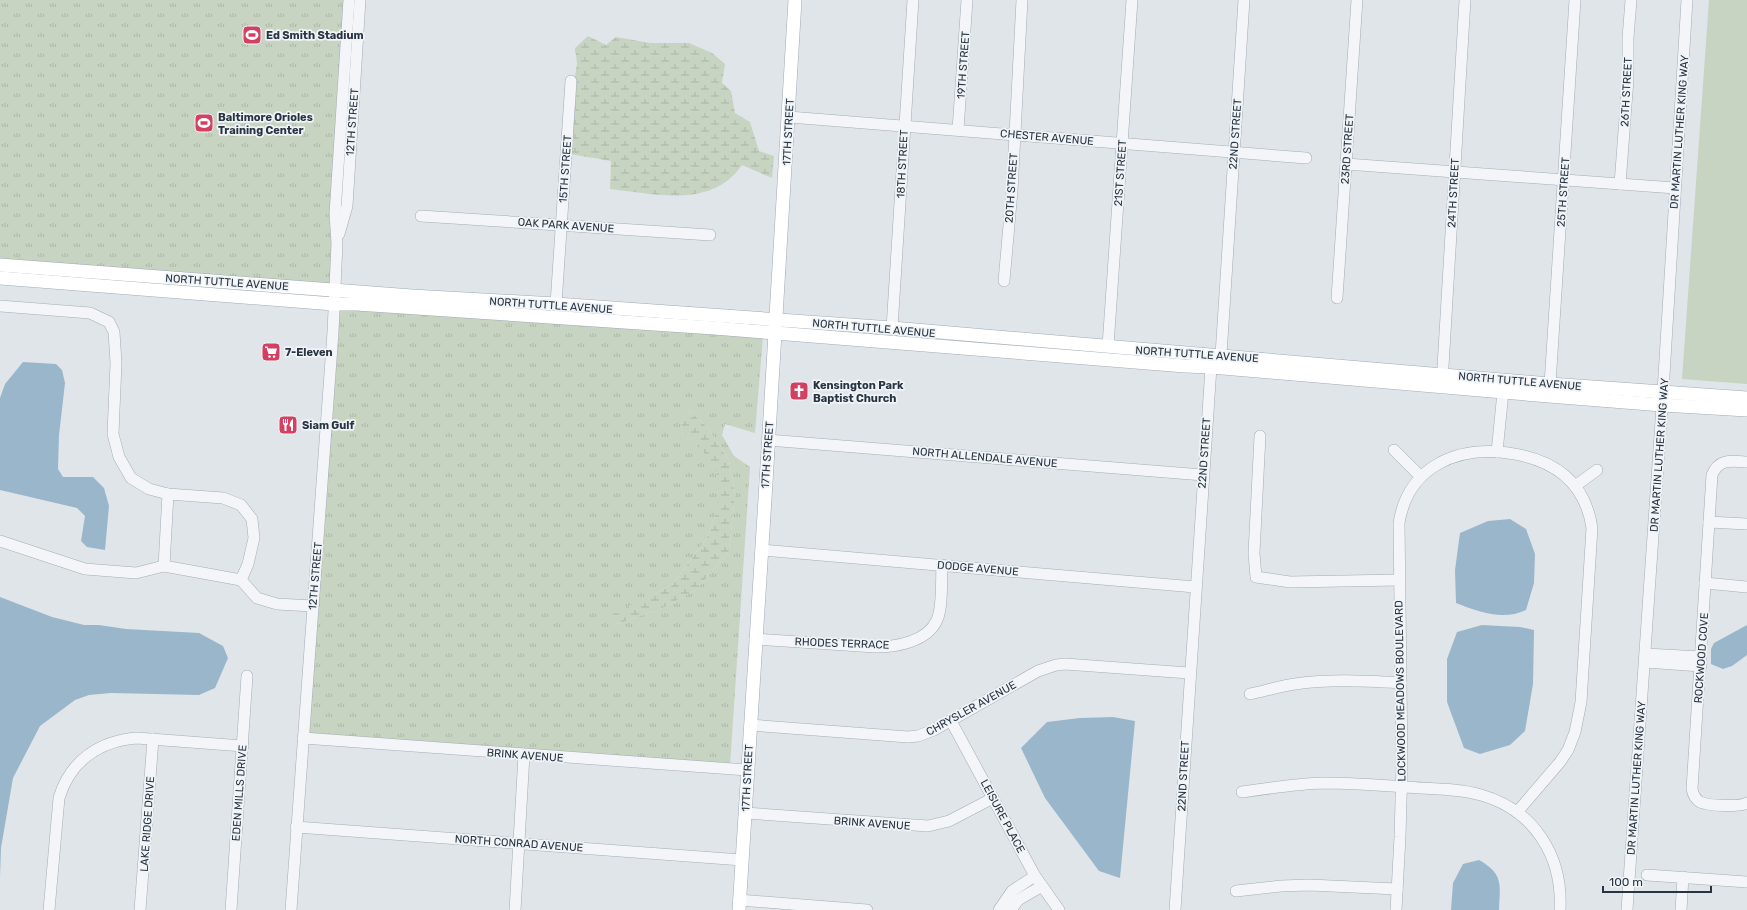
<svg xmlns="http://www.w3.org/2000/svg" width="1747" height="910" font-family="Rubik,sans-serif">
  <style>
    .green { fill: #c7d4c1 }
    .wetland { fill: url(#wetland-marsh) }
    .park { fill: url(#park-tufts); fill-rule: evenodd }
    .water { fill: #9ab6cb }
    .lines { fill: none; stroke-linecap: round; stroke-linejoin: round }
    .minor-casing { stroke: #a5acb4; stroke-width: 12 }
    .major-casing { stroke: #9faab6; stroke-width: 14 }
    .minor { stroke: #f3f5f8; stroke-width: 11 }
    .major { stroke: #fff; stroke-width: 13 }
    .labels { text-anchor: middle; stroke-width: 3.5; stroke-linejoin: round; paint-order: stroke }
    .poi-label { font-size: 11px; font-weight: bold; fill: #283442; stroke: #f0f4f7; text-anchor: start }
    .street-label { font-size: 11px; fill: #283442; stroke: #f0f4f7 }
  </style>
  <defs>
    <pattern id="wetland-marsh" width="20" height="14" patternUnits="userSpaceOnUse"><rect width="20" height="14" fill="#c7d4c1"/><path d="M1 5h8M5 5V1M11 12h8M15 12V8" fill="none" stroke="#abb7a7"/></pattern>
    <pattern id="park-tufts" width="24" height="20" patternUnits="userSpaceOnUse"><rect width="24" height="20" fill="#c7d4c1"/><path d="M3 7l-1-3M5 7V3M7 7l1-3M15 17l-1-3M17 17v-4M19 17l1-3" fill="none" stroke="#abb7a7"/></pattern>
  </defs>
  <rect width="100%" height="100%" fill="#e0e5ea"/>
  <path class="green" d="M1709,0H1747V384L1682,379Z"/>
  <g class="wetland">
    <path d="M588,36L606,45L616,37L650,43H689L712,53L725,64L722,83L731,91L735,113L750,122L759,151L774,156L772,178L742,165C712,209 655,194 610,189L611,161L570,154L575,77L577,63L575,48Z"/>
    <path d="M690,411L709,429L729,461L735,495L729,551L697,589L665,607L618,624L610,615L672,585L708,536L718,508L699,445L681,433L682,419Z"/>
  </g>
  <g class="park">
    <path d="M0,0H344L331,285L0,261Z"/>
    <path d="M338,307L763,336L755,433L725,424L722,435L734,456L750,467L730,766L307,735ZM690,411L709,429L729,461L735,495L729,551L697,589L665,607L618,624L611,615L672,585L708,536L718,508L719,477L699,445L681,433L682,419Z"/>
  </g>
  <g class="water">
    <path d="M23,362L56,364L62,370L65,383L59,435L58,469L63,477H93L104,488L109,506L105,550L87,547L81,541L85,516L77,508L0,490V398L5,384Z"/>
    <path d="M1510,519L1526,529L1535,554L1534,583L1526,610C1503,621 1479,612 1456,603L1455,570L1460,533L1488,521Z"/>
    <path d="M0,597L52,617L84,625H99L126,629L199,633L223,646L228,658L215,688L199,695L111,693L89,695L75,700L40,726L13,778L1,848L0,877Z"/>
    <path d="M1482,625L1520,627L1534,630L1533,684L1525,731L1510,745L1480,754L1464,748L1447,702V659L1457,632Z"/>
    <path d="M1747,625V655L1732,666L1723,669L1711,664V649L1714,643Z"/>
    <path d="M1113,717L1135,721L1120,878L1099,871L1045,798L1021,748L1047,722L1080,718Z"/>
    <path d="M1479,860C1504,874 1500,885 1499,910H1451L1453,883L1463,864Z"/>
  </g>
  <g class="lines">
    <defs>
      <g id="minor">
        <path d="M789,117L1306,158"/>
        <path d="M958,130L967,0"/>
        <path d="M1346,164L1675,188"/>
        <path d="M1620,184L1628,79V38L1631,0"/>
        <path d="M421,216L710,235"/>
        <path d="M339,234L347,206L360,0"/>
        <path d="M1004,281L1012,191L1022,0"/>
        <path d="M1337,298L1357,0"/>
        <path d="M556,304L571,81"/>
        <path d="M0,306L90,313L109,322L114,332L116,363L113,434L119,457L131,478L149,489L168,494L223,498L241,505L252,519L254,538L248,564L241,580"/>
        <path d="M892,328L913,0"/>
        <path d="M1108,346L1132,0"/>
        <path d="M1442,383L1465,0"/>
        <path d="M1550,384L1575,0"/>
        <path d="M1260,436L1254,553L1256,577L1290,582L1399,580"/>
        <path d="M768,440L1203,475"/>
        <path d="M1394,450L1421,477"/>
        <path d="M1497,452L1503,392"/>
        <path d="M1747,462C1732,461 1719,458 1712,475L1692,789C1693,794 1695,799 1700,802C1708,806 1740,807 1747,803"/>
        <path d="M1575,486L1597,470"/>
        <path d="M1709,522L1747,524"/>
        <path d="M0,541L85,569L136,573L164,566L241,580L257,598L277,604L313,606"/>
        <path d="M761,550L1195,587"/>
        <path d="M164,566L168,494"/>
        <path d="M1705,583L1747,587"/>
        <path d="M755,639L875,647C896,647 927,642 937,620C943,606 941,581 942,565"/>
        <path d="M1646,654L1701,657"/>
        <path d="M1645,662L1701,666"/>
        <path d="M1250,694C1265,691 1280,686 1295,684C1330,679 1365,681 1401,683"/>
        <path d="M951,721L1035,876L1059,910"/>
        <path d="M750,725L908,737L918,736L934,730L1038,671L1056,665L1065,664L1189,673"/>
        <path d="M303,738L747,770"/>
        <path d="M1242,792C1269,788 1296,784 1323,783C1351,783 1378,785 1405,787C1430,789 1457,788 1481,795C1534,810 1563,856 1560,910"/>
        <path d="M745,813L928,826L949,821L993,798"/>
        <path d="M296,827L742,860"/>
        <path d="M1647,875L1747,882"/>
        <path d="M1236,891L1281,886L1309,885L1397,889"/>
        <path d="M739,900L867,910"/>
        <path d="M49,910L59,798C70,761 99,741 137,738L243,746"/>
        <path d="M140,910L153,739"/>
        <path d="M231,910L247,676"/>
        <path d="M291,910L333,332L337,243L335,214L349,0"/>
        <path d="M515,910L524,755"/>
        <path d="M999,910L1012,891L1035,876"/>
        <path d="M1011,910L1018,900L1042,886"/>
        <path d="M1175,910L1211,367L1221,355L1244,0"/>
        <path d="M1396,910L1400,837L1402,765L1399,523C1408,467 1456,446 1508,453C1553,459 1585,481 1592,528L1581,702L1575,732L1568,750L1560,762L1518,811"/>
        <path d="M1627,910L1663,392L1687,0"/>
        <path d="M1681,910L1683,877"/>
      </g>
      <g id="major">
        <path d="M0,265L412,296L556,304L892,328L1550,384L1747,398"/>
        <path d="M0,278L334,304H357L714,328L1185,366L1211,367L1549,396L1662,405L1747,410"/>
        <path d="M739,910C758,607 778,303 795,0"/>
      </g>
    </defs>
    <use href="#minor" class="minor-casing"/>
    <use href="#major" class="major-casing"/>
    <use href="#minor" class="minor"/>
    <use href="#major" class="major"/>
  </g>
  <defs>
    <symbol id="stadium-square" viewBox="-11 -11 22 22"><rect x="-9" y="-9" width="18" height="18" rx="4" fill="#d44062" stroke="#f0f4f7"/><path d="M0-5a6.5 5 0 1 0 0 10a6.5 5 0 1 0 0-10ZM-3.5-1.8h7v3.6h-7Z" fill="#fff"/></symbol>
    <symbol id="supermarket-square" viewBox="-11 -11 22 22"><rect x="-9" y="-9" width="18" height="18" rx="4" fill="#d44062" stroke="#f0f4f7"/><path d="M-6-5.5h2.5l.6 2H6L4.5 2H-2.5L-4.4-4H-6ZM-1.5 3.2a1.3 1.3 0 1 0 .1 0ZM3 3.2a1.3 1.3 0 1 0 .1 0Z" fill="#fff"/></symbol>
    <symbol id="church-square" viewBox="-11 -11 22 22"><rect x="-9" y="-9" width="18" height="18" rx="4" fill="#d44062" stroke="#f0f4f7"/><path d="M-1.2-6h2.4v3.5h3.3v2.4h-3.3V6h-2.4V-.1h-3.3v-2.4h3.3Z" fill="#fff"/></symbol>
    <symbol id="restaurant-square" viewBox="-11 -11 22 22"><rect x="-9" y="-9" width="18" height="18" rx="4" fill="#d44062" stroke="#f0f4f7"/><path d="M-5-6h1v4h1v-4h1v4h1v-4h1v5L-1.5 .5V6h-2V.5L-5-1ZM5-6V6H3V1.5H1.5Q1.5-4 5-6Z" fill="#fff"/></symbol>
  </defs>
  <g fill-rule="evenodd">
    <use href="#stadium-square" x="241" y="24" width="22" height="22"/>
    <use href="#stadium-square" x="193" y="112" width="22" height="22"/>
    <use href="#supermarket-square" x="260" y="341" width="22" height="22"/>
    <use href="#church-square" x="788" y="380" width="22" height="22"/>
    <use href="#restaurant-square" x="277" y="414" width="22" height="22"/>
  </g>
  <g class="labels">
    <g class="poi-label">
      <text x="266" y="39">Ed Smith Stadium</text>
      <text x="218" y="121">Baltimore Orioles<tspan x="218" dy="13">Training Center</tspan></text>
      <text x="285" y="356">7-Eleven</text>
      <text x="813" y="389">Kensington Park<tspan x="813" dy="13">Baptist Church</tspan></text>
      <text x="302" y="429">Siam Gulf</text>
    </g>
    <g class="street-label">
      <text transform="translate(963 65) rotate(-86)" y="4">19TH STREET</text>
      <text transform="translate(1626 92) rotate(-87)" y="4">26TH STREET</text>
      <text transform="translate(352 122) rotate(-86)" y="4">12TH STREET</text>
      <text transform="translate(788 132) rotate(-87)" y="4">17TH STREET</text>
      <text transform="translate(1679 132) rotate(-86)" y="4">DR MARTIN LUTHER KING WAY</text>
      <text transform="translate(1235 134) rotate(-86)" y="4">22ND STREET</text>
      <text transform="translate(1047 137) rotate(5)" y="4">CHESTER AVENUE</text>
      <text transform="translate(1347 149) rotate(-86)" y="4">23RD STREET</text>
      <text transform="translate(902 164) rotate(-87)" y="4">18TH STREET</text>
      <text transform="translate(565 169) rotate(-86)" y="4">15TH STREET</text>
      <text transform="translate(1120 173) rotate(-86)" y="4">21ST STREET</text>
      <text transform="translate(1011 188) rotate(-86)" y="4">20TH STREET</text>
      <text transform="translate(1563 192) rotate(-86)" y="4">25TH STREET</text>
      <text transform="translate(1453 193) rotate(-87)" y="4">24TH STREET</text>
      <text transform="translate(566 225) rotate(4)" y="4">OAK PARK AVENUE</text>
      <text transform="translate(227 282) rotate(4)" y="4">NORTH TUTTLE AVENUE</text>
      <text transform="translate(551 305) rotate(4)" y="4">NORTH TUTTLE AVENUE</text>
      <text transform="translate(874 328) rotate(5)" y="4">NORTH TUTTLE AVENUE</text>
      <text transform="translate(1197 354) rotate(4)" y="4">NORTH TUTTLE AVENUE</text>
      <text transform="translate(1520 381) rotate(5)" y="4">NORTH TUTTLE AVENUE</text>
      <text transform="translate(1204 453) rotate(-86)" y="4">22ND STREET</text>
      <text transform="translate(767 455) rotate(-86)" y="4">17TH STREET</text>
      <text transform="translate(1659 455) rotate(-86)" y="4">DR MARTIN LUTHER KING WAY</text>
      <text transform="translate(985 457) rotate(5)" y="4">NORTH ALLENDALE AVENUE</text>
      <text transform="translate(978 568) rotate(5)" y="4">DODGE AVENUE</text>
      <text transform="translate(315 576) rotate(-85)" y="4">12TH STREET</text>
      <text transform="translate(842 643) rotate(2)" y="4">RHODES TERRACE</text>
      <text transform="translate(1701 658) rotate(-86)" y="4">ROCKWOOD COVE</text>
      <text transform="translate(1400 691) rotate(-91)" y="4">LOCKWOOD MEADOWS BOULEVARD</text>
      <text transform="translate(971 708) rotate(-29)" y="4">CHRYSLER AVENUE</text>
      <text transform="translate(525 755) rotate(4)" y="4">BRINK AVENUE</text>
      <text transform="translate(1183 776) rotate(-87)" y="4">22ND STREET</text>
      <text transform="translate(747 778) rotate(-87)" y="4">17TH STREET</text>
      <text transform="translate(1636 778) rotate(-86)" y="4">DR MARTIN LUTHER KING WAY</text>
      <text transform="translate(239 793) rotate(-86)" y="4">EDEN MILLS DRIVE</text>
      <text transform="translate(1003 816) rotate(62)" y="4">LEISURE PLACE</text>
      <text transform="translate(872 823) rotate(4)" y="4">BRINK AVENUE</text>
      <text transform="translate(147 824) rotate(-86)" y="4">LAKE RIDGE DRIVE</text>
      <text transform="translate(519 843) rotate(4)" y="4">NORTH CONRAD AVENUE</text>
    </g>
  </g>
  <path d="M1603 886v6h108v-6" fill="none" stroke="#283442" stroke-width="2"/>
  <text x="1609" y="886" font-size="12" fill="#283442" stroke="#f0f4f7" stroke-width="3" paint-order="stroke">100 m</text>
</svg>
